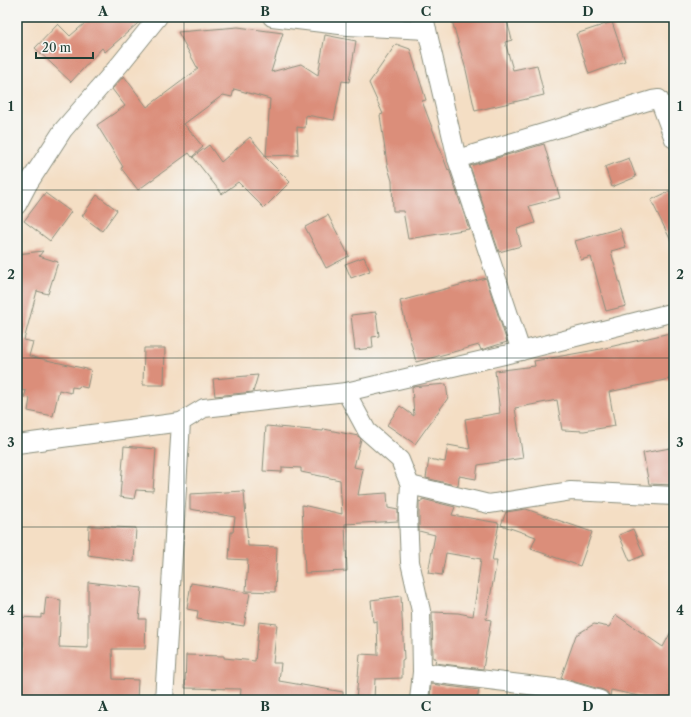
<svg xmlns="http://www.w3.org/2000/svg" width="691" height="717" font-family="'Libre Caslon Text',serif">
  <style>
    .building { fill: #db8e7a }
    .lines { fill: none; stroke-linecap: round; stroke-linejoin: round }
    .minor-casing { stroke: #8a8e7c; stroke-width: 20 }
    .minor { stroke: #fff; stroke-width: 18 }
    .grid { fill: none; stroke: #1f3d34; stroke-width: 1; stroke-opacity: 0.55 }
    .neatline { fill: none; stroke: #1f3d34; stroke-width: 1.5 }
    .grid-label { font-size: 13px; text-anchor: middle; font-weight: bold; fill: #1f3d34 }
  </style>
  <rect width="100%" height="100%" fill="#f6f6f2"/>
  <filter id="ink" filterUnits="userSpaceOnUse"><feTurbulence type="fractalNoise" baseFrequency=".025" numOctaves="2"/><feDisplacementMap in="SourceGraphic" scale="8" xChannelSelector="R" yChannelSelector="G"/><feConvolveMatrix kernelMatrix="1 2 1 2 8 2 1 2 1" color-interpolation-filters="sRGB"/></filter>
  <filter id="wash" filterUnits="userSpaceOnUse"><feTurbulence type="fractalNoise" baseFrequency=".012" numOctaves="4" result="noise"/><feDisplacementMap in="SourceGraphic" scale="16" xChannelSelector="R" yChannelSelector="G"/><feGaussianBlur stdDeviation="0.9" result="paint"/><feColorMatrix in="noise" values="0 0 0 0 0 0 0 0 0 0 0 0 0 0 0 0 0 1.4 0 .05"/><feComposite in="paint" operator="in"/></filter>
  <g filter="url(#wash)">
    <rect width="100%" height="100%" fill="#f4dec4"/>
    <g id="blocks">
      <g class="building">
        <path d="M92,17H145L105,52L102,48L71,82L35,48L58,24L70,36Z"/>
        <path d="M451,17H506L512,40L505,42L513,70L537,65L544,95L475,111L466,70Z"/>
        <path d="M612,22L625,61L589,74L576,34Z"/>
        <path d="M238,27L283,33L271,72L301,64L318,75L325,35L356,41L349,82L342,81L334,120L306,115L305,128L297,127L298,155L264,156L290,182L264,208L238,182L222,194L193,157L209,145L221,162L250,137L266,156L270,99L234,89L232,97L223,95L184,124L203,147L192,157L189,153L138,190L121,168L123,167L97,125L125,106L112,89L124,76L147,107L198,69L178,32Z"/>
        <path d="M396,44L410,49L426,100L422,101L448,170L449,169L469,229L408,239L403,211H393L392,181L387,164L380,115L383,114L369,83Z"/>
        <path d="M544,144L560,198L529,206L535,223L517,229L521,246L499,252L470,166Z"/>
        <path d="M629,158L636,177L612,187L605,167Z"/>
        <path d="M674,189V247L651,200Z"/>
        <path d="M45,193L71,212L50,241L24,221Z"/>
        <path d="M97,195L117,210L102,231L82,216Z"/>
        <path d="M328,215L349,256L326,268L305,227Z"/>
        <path d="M620,228L626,247L611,251L626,306L606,311L591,257L581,260L575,241Z"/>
        <path d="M43,251L39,256L58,262L48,294L37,291L24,340L33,342L29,356L91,370L87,388L79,386V388L72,387L71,393L59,390L53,416L28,411L30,398L24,397L26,391L17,389V254Z"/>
        <path d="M364,257L370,271L351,278L345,264Z"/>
        <path d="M486,278L507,342L481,350L479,345L416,362L400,301Z"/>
        <path d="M376,312L379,336L372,337L373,348L355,350L351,315Z"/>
        <path d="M674,332V378L609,392L615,426L584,431L562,430L557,400L515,408L523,458L478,465L476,479L459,476L458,486L426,478L429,459L445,462L448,445L470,449L465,419L500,413L495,371L535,366L534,361L601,349Z"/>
        <path d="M144,348H165L164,385H143Z"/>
        <path d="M258,375L253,392L215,396L213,379Z"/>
        <path d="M446,384L448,398L415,444L387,425L400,406L414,416L412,387Z"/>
        <path d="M266,426L323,431L324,429L358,436L361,439L354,467L363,469L358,495L387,493L388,508L398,510V521L345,524L347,571L305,573L302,505L342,514L340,480L301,472V468L282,467V472L263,471Z"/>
        <path d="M124,446L156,449L153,491L136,490L134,499L120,497Z"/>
        <path d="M670,448L674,467V485L649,484L643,453Z"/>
        <path d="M244,491L248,546L277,547L275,592L246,591L248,560L229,559L231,532H233L235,517L190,509V494Z"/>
        <path d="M422,499L455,507L452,515L499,523L492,561H497L486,619L491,620L483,669L435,663L436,658H433L432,612L458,613L473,616L481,559L446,553L442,575L428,573L435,535L419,531V501L422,502Z"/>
        <path d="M526,509L592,532L580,566L531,549L536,537L501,525L506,512Z"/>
        <path d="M89,526L136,528L134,562L88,555Z"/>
        <path d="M633,529L644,555L630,561L619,535Z"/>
        <path d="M88,582L142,588L139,619H146L145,649H112L113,679L138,680L137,700H17V676L21,677L23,641L17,640V617L41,618V614L44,615L46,597L61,600L59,647L88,648Z"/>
        <path d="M191,583L250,593L244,626L197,619L198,611L187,609Z"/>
        <path d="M401,596L404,659L402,660V678L375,679L374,700H356L360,654L378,655L377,621L373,622L371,600Z"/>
        <path d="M616,615L663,647L674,626V700H657L611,690L610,697L607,692L603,690L561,678L576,635L594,624L609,627Z"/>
        <path d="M259,622L277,624L273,663H281L279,681L343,692V700H240L241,689L185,688L186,655L224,656V658L255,661Z"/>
        <path d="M431,684L479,690L477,700H430Z"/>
      </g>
    </g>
  </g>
  <g filter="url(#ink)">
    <use href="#blocks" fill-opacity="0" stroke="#8a8e7c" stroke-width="1"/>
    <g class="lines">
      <defs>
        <g id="minor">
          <path d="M272,17L348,26L427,30"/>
          <path d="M424,17L457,159L521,351"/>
          <path d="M457,159L652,100L659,99L674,139"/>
          <path d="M17,205L28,184L63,130L121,63L158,17"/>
          <path d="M346,392L367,431L400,460L410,485L408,514L410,562L421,611L422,672L419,700"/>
          <path d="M17,444L181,422L204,408L346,392L521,351L674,312"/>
          <path d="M410,485L489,504L571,491L674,496"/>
          <path d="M422,672L562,689L600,700"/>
          <path d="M164,700L181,422"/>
        </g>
      </defs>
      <use href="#minor" class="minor-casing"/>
      <use href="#minor" class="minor"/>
    </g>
  </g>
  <path class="grid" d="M184,17V700M346,17V700M507,17V700M17,190H674M17,358H674M17,527H674"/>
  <rect width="691" height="717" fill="none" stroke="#f6f6f2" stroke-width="44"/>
  <path d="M36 52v6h57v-6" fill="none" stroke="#1f3d34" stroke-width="2"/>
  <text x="42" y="52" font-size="12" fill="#1f3d34" stroke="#f6f6f2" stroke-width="3" paint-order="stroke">20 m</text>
  <rect x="22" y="22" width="647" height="673" class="neatline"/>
  <g class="grid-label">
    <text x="103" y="16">A</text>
    <text x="265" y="16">B</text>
    <text x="426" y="16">C</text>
    <text x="588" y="16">D</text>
    <text x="11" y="111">1</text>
    <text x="680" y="111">1</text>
    <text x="11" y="279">2</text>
    <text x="680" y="279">2</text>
    <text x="11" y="447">3</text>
    <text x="680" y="447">3</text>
    <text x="11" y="615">4</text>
    <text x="680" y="615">4</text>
    <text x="103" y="711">A</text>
    <text x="265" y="711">B</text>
    <text x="426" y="711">C</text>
    <text x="588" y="711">D</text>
  </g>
</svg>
